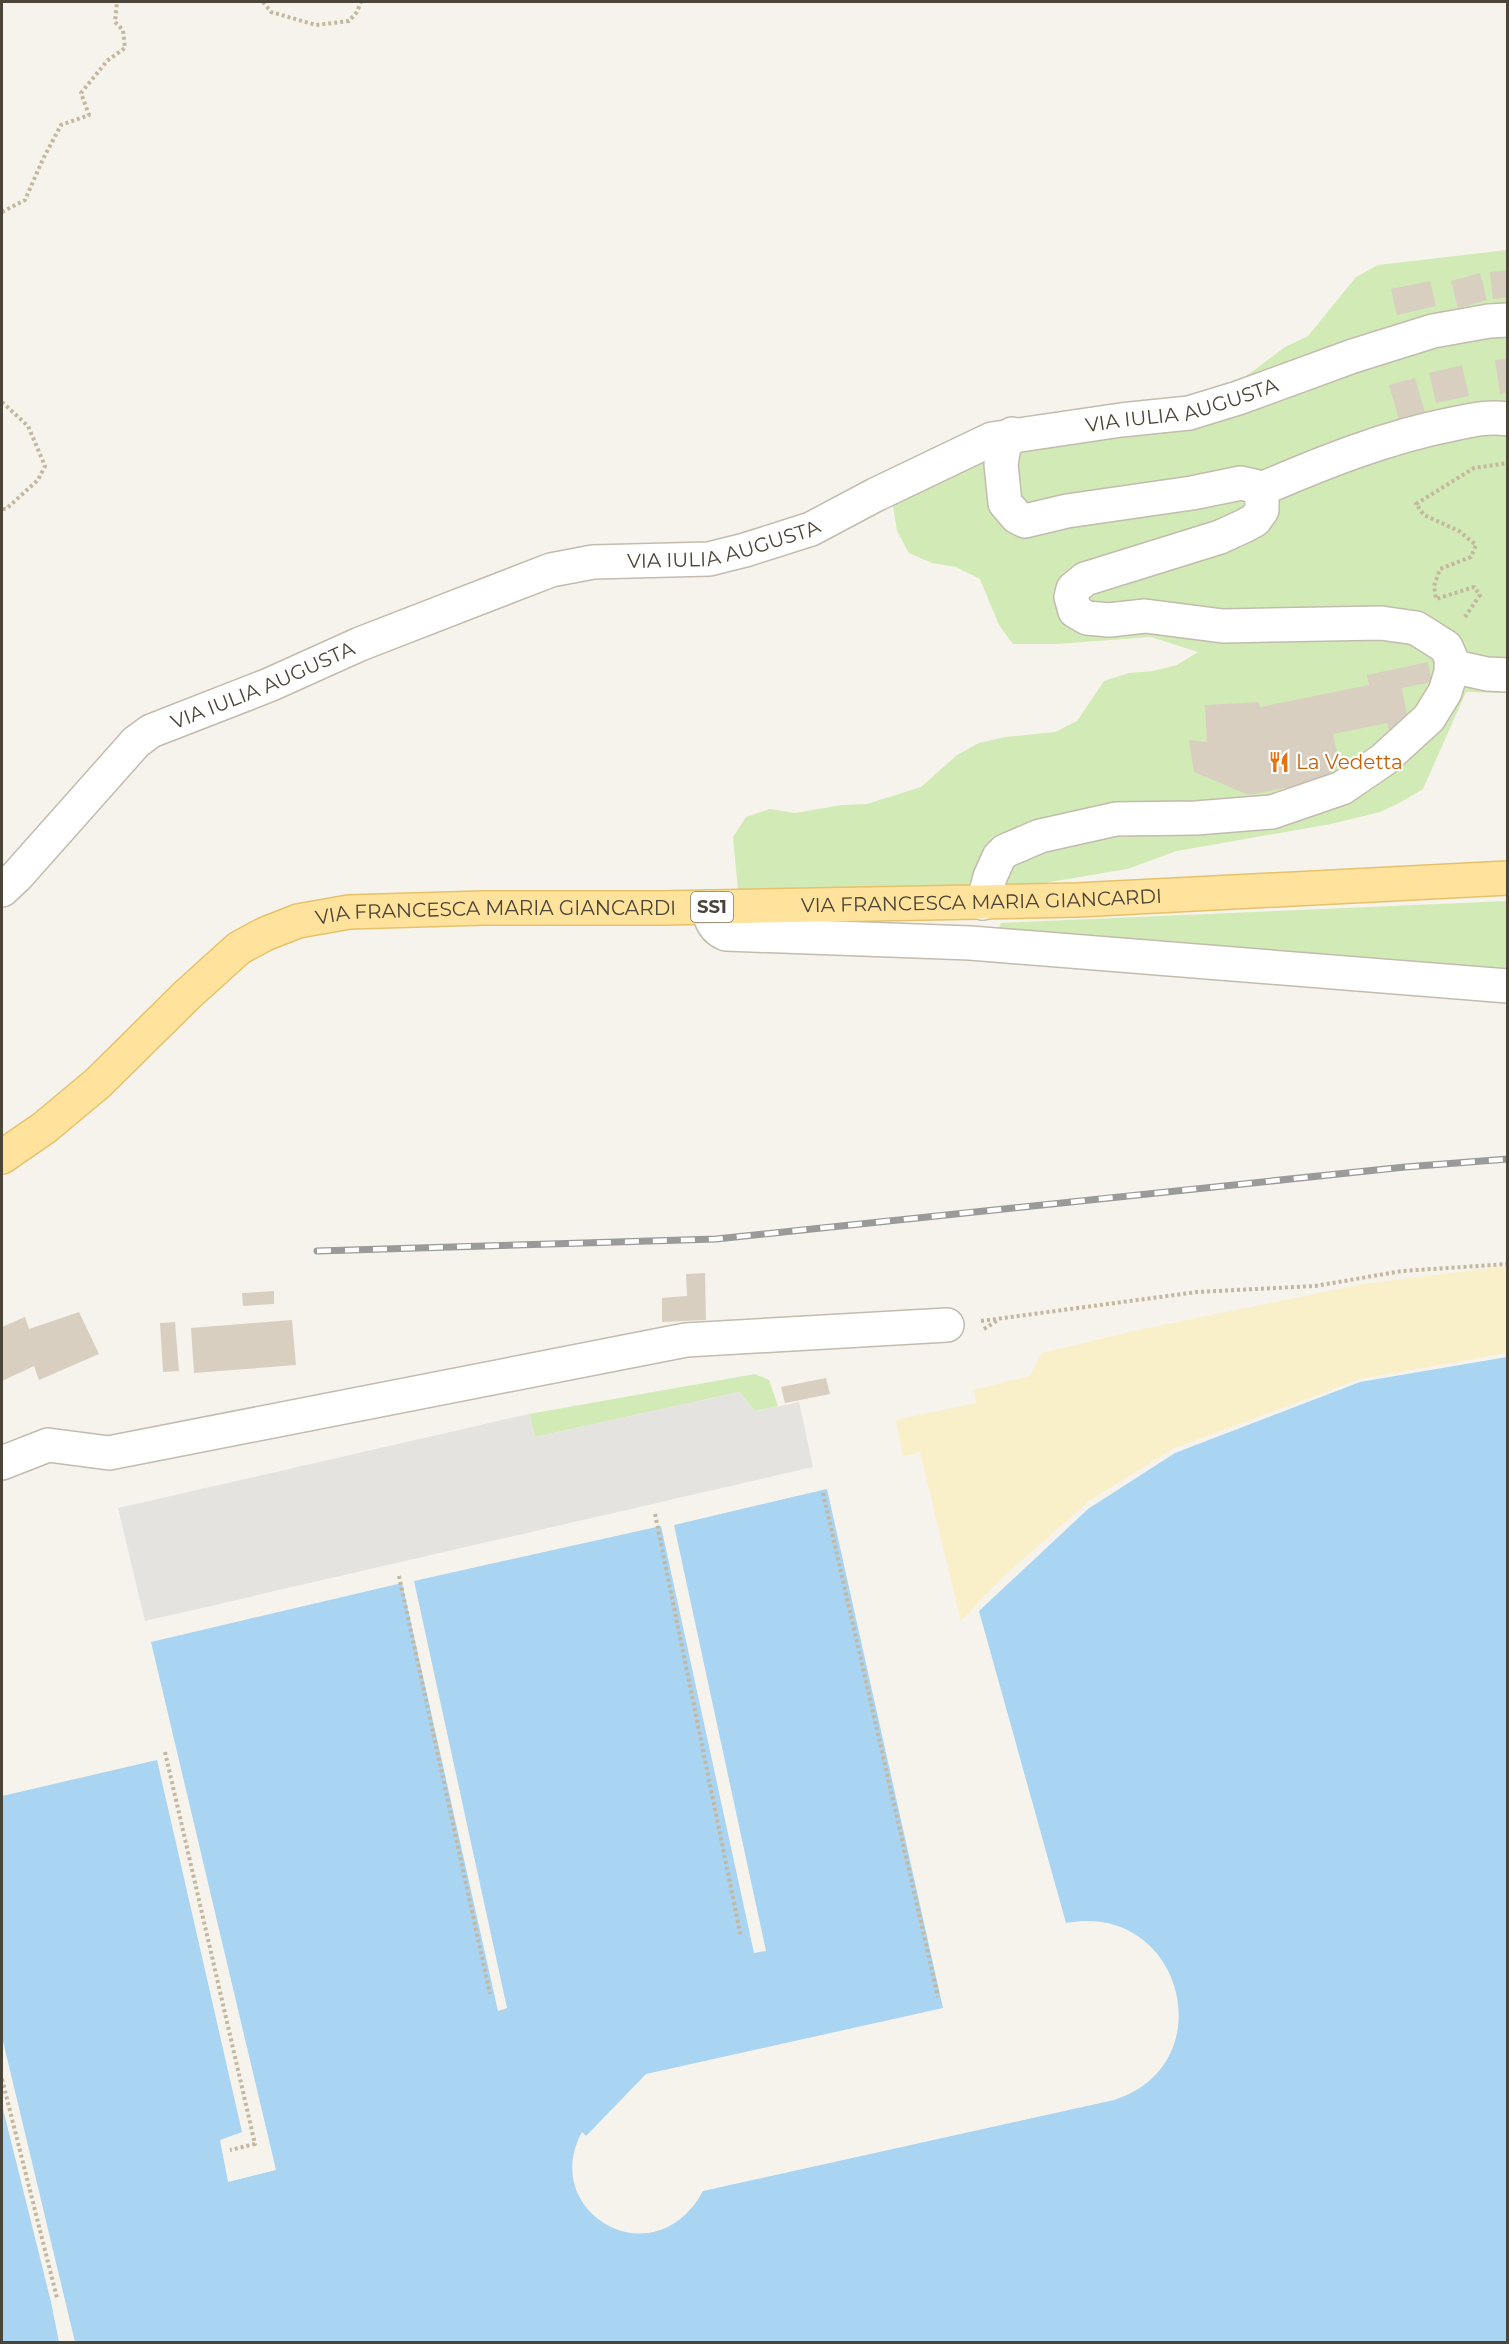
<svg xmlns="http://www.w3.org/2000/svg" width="1509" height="2344" font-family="Montserrat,sans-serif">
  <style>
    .green { fill: #d2eab5 }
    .sand { fill: #f9efc9 }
    .parking { fill: #e5e3e0 }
    .water { fill: #a9d4f2 }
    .building { fill: #d8cfc1 }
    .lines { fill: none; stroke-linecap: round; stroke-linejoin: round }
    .minor-casing { stroke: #c2bbae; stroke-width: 36 }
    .major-casing { stroke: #e6c16a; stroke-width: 36 }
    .path { stroke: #c4b79f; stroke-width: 4; stroke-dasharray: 3 3; stroke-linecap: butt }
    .minor { stroke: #fff; stroke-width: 33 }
    .major { stroke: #ffe39c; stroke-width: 33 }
    .rail-casing { stroke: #9a9a9a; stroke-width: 7 }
    .rail { stroke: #fff; stroke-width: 4.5; stroke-dasharray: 14; stroke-linecap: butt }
    .labels { text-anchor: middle; stroke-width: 4.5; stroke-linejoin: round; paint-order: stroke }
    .shield { fill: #fff; stroke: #817c74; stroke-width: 1.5 }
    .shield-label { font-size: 18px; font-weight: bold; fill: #4b4439 }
    .street-label { font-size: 20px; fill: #4b4439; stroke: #fff }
    .food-label { font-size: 20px; fill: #c56008; stroke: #fff; text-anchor: start }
  </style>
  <rect width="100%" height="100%" fill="#f6f3ec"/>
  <g class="green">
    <path d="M1507,250V693L1466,692L1423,789L1403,801L1380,812L1331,824L1177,851L1127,869L1026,886L738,890L733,837L746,817L770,809L795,813L842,805L867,804L921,787L957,755L979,743L1005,737L1055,732L1077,721L1104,681L1129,673L1153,671L1177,665L1198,652L1151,637L1057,644H1013L999,625L980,579L956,567L932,563L909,553L897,531L893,506L885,478L1225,392L1285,347L1308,336L1356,277L1378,265Z"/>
    <path d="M1507,901V975L996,935L1001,923Z"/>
    <path d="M755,1374L769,1380L778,1406L755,1411L739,1392L535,1437L529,1414Z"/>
  </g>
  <path class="sand" d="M1507,1266V1353L1360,1379L1174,1448L1089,1501L1002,1578L961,1621L920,1452L903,1456L896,1420L976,1403L974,1390L1030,1376L1042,1353L1134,1331L1363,1284Z"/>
  <path class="parking" d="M739,1392L755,1411L799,1402L813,1467L145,1621L118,1508L529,1414L535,1437Z"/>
  <g class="water">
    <path d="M1507,1357V2342H75L2,2037V1796L157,1760L242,2132L220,2140L228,2182L276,2170L151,1642L402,1583L498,2011L507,2008L414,1581L661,1526L754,1953L766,1951L674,1525L827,1489L943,2008L646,2074L586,2136L582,2132C538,2212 654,2281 703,2191L1114,2100C1225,2065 1183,1901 1066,1923L979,1611L1088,1509L1175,1453L1360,1382Z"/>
    <path d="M2,2105L51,2302L59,2342H2Z"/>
  </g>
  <g class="building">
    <path d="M1508,270V297L1493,299L1490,272Z"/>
    <path d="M1480,273L1487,300L1458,308L1451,281Z"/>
    <path d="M1430,281L1436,306L1397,315L1391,289Z"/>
    <path d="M1508,358V393L1500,394L1495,360Z"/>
    <path d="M1462,365L1469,396L1436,403L1429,373Z"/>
    <path d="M1415,378L1427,419L1401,426L1389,385Z"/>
    <path d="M1428,662L1432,682L1402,688L1409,726L1389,730L1387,723L1333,734L1340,766L1315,782L1249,795L1194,772L1189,740L1207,742L1205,705L1259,702L1260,707L1369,685L1367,675Z"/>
    <path d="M705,1273L706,1320L662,1322V1298L687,1296L686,1274Z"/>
    <path d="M274,1291V1304L243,1306L242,1293Z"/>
    <path d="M79,1312L99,1354L39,1380L34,1366L2,1381V1327L25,1317L29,1329Z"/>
    <path d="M292,1320L296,1365L194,1373L191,1328Z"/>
    <path d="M175,1322L179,1371L163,1372L160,1323Z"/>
    <path d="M826,1378L830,1394L785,1403L781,1387Z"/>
  </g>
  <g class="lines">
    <defs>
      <g id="minor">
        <path d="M1259,490C1322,463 1386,437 1453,424C1472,420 1488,416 1508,419"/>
        <path d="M1451,666L1487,674L1508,675"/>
        <path id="s1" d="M2,890L17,876L136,742L151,731L269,685L360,644L551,570L593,562L709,559L745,550L811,529L875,495L992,439L1121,420L1189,413L1238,398L1353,356L1433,331L1489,321L1508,320"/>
        <path d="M983,903L990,877L999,857L1005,851L1040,836L1116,819L1196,818L1272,812L1342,788L1383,760L1429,718L1445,692L1452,669L1451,658L1446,647L1416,628L1381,623L1223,626L1145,616L1109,620L1087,618L1075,611L1071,597L1073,589L1085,579L1220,537L1244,526L1255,520L1262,510V492L1258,487L1241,483L1192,493L1067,511L1025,521L1017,517L1005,503L1001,464L1004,447L1012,434"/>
        <path d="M707,907C711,919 713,929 726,934L970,943L1508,986"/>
        <path d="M2,1463L48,1445L109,1453L686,1340L947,1325"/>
      </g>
      <g id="major">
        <path id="s2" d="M2,1157L44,1128L98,1083L187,995L239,948L265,934L298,921L349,912L483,908H663L1077,900L1508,878"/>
      </g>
    </defs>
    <use href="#minor" class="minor-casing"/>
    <use href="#major" class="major-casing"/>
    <g class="path">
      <path d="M263,2L271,12L316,25L349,21L357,12L361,2"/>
      <path d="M2,212L25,200L43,159L61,125L89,115L81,93L107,61L125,48L123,30L115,22L117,2"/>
      <path d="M2,402L28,426L45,466L38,480L6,509H2"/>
      <path d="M1465,617L1480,595L1474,587L1436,599L1434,586L1440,569L1471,557L1476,545L1459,531L1424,515L1416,504L1474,468L1508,463"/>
      <path d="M981,1321L1197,1292L1315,1286L1402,1271L1508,1264"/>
      <path d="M984,1329L998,1320"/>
      <path d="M823,1493L938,1997"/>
      <path d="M655,1514L741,1937"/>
      <path d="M399,1576L490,1994"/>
      <path d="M165,1752L255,2144L230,2150"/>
      <path d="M2,2079L57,2298"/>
    </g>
    <use href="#minor" class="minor"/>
    <use href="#major" class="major"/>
    <defs>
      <path id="rail" d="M317,1251L716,1239L1405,1167L1508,1159"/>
    </defs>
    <use href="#rail" class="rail-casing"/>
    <use href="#rail" class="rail"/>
  </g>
  <defs>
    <symbol id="restaurant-bare" viewBox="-9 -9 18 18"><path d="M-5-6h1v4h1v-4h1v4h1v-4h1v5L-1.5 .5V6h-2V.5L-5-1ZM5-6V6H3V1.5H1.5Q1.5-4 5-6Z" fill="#e8710a" stroke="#fff" stroke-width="2.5" paint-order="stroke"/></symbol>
  </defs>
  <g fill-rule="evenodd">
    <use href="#restaurant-bare" x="1264" y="747" width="30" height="30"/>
  </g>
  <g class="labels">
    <rect class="shield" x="691" y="892" width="42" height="30" rx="4.5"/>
    <g class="shield-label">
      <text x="712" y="913">SS1</text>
    </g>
    <g class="street-label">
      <text dy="7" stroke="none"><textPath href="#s1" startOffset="1310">VIA IULIA AUGUSTA</textPath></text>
      <text dy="7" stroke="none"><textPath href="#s1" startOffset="825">VIA IULIA AUGUSTA</textPath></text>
      <text dy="7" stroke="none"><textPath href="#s1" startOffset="339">VIA IULIA AUGUSTA</textPath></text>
      <text dy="7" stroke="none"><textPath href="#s2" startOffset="1066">VIA FRANCESCA MARIA GIANCARDI</textPath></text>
      <text dy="7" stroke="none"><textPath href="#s2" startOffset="580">VIA FRANCESCA MARIA GIANCARDI</textPath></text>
    </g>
    <g class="food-label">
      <text x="1296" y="769">La Vedetta</text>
    </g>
  </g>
  <rect width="1509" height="2344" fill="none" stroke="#4b4439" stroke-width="6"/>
</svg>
